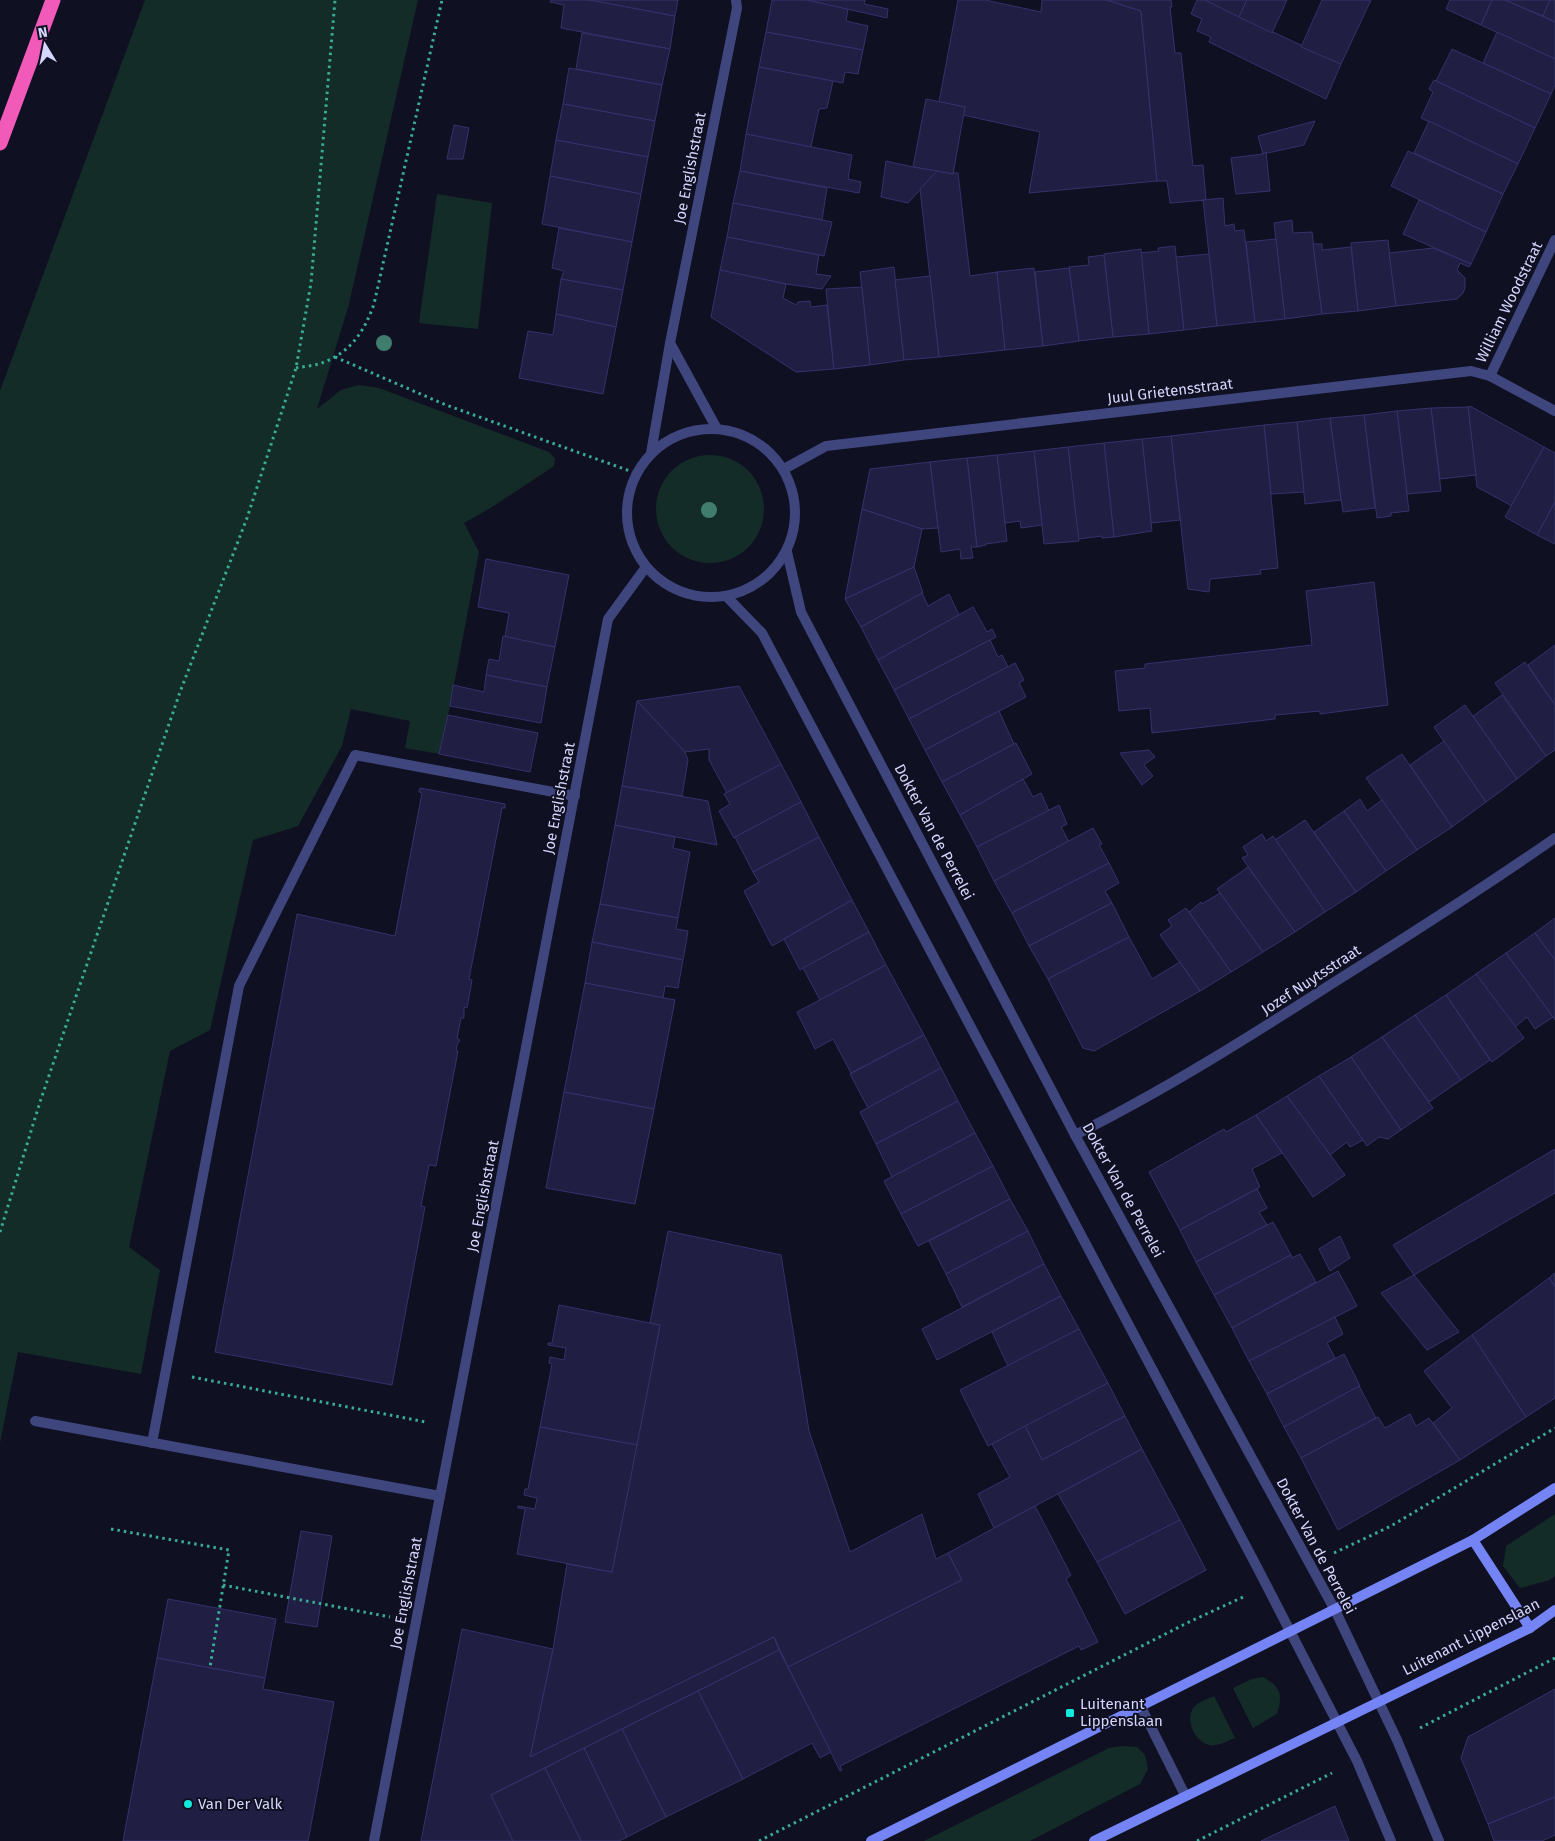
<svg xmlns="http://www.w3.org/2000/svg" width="1555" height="1841" font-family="'Fira Sans',sans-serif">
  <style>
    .green { fill: #142c27 }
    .building { fill: #201e42; stroke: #34326c }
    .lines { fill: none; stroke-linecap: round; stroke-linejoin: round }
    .path { stroke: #39ac94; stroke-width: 3; stroke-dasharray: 2.5 4; stroke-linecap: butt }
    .service { stroke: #3f467e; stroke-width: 10 }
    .minor { stroke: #3f467e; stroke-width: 10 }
    .secondary { stroke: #7484f4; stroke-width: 10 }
    .motorway { stroke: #f15ab9; stroke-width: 15 }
    .tree { fill: #407d6d }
    .poi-dot { fill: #13e9df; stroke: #101023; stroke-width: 2 }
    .labels { text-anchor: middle; stroke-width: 4; stroke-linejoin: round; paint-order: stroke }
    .street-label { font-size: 15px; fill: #d5d6fc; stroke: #101023 }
    .poi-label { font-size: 15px; fill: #d5d6fc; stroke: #101023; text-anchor: start }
  </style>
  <rect width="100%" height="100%" fill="#101023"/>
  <g class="green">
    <path d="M145,0H418L349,304L317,409L341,390L359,385L379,388L549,452L555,459L554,466L489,509L464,523L479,552L450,706L439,754L405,748L410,721L351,709L342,746L298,826L253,840L210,1030L170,1051L129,1247L160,1270L141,1374L18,1352L0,1443V391Z"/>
    <path d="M437,194L492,203L478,329L419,323Z"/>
    <circle cx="710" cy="509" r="54"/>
    <path d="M1555,1514V1576L1550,1580L1520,1588L1503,1566L1506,1546Z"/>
    <path d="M1263,1677C1281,1687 1283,1695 1277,1714L1253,1728L1233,1688L1252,1679Z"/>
    <path d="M1214,1696L1235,1738C1227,1741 1217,1747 1209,1745C1194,1741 1182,1716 1197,1704C1202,1701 1209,1698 1214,1696Z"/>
    <path d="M1123,1746L1137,1747L1145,1755L1148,1769L1140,1784L1030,1841H924L1109,1748Z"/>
  </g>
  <g class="building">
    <path d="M551,0H590L675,16L670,49L561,28L564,5L550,2Z"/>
    <path d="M590,0H678L675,16Z"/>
    <path d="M772,0H807L848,9L846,21L868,26L863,50L766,32Z"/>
    <path d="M807,0H865L864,4L888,9L887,18Z"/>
    <path d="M958,0H985L1041,12L1042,0H1107L1141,11L1157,181L1029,193L1040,132L963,115L965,107L939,102Z"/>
    <path d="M1107,0H1171L1172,7H1170L1175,53H1181L1193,166L1203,165L1206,200L1170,203L1167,181H1157L1141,11Z"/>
    <path d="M1197,0H1205L1341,64L1326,99L1209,42L1211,37L1197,31L1202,19L1191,14Z"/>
    <path d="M1205,0H1247L1239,17Z"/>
    <path d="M1247,0H1287L1272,33L1239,17Z"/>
    <path d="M1322,0H1371L1341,64L1301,47Z"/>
    <path d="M1450,0H1492L1481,25L1446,9Z"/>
    <path d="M1492,0H1505L1555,22V59L1481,25Z"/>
    <path d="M1505,0H1550L1543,16Z"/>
    <path d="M1550,0H1555V22L1543,16Z"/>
    <path d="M766,32L863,50L858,74L845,72L843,83L759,67Z"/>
    <path d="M1497,32L1555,59V85L1551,94L1483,63Z"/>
    <path d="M582,33L670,49L662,85L576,69Z"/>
    <path d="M1452,49L1551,94L1535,128L1436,81Z"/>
    <path d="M759,67L833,81L827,108L819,109L811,147L746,134Z"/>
    <path d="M569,68L662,85L655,121L563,104Z"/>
    <path d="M1434,80L1535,128L1518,164L1421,118L1433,92L1429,89Z"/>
    <path d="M926,99L965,107L953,174L913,167Z"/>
    <path d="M563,104L655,121L648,157L556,140Z"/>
    <path d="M1315,121L1304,145L1263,154L1258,136Z"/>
    <path d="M1429,121L1518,164L1503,194L1414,153Z"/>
    <path d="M454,125L469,128L463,159H447Z"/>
    <path d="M746,134L852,155L848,179L861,182L859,193L740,171Z"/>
    <path d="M556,140L648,157L641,194L550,176Z"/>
    <path d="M1408,151L1503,194L1486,232L1391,186Z"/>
    <path d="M1266,152L1270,191L1236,194L1231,158L1263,154Z"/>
    <path d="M886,161L913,167L937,171L908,203L881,197Z"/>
    <path d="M740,171L827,188L822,220L733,203Z"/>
    <path d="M937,171L953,174V173H958L970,276L997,272L1005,350L939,357L920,189Z"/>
    <path d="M550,176L641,194L632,242L542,224Z"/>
    <path d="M1223,198L1225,226L1234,224L1235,231L1244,230L1255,322L1217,326L1203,200Z"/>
    <path d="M1419,200L1486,232L1471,264L1403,234Z"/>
    <path d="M733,203L832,222L824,256L727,237Z"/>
    <path d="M1292,220L1293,233L1312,232L1322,314L1285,319L1274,223Z"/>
    <path d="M559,228L632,242L623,290L561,279L564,271L552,268Z"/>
    <path d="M727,237L819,255L816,274L831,276L822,289L786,284L720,270Z"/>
    <path d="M1276,239L1285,319L1255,322L1246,242Z"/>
    <path d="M1388,240L1396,306L1358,311L1351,243Z"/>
    <path d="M1313,244H1322V250L1351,247L1358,311L1322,314Z"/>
    <path d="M1175,246L1184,330L1149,334L1141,253L1159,251L1158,248Z"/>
    <path d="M1433,248L1471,264L1469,267L1460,263L1457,270L1465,278V288L1463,293L1457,299L1396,306L1389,253Z"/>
    <path d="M1141,249L1149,334L1113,337L1104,254Z"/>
    <path d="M1209,254L1217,326L1184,330L1176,257Z"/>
    <path d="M1104,255L1113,337L1079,341L1069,267L1089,265L1088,257Z"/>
    <path d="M894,267L904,360L870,365L860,272Z"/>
    <path d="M1034,268L1043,346L1005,350L997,272Z"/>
    <path d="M1069,268L1079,341L1043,346L1035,272Z"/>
    <path d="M720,270L786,284L783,298L796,305L798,302L810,301L811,307L827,305L834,369L796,372L711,317Z"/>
    <path d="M930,276L939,357L904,360L895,280Z"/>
    <path d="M561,279L623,290L616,327L556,314Z"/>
    <path d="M862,287L870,365L834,369L826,289Z"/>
    <path d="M556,314L616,327L603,394L519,378L528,331L553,335Z"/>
    <path d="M1470,406L1544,447L1512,506L1477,487L1468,407Z"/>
    <path d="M1468,407L1476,475L1440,479L1431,408Z"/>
    <path d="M1431,408L1441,491L1407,494L1397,411Z"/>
    <path d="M1397,411L1409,511L1391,513V516L1377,518L1364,415Z"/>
    <path d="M1364,415L1375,508L1343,512L1330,418Z"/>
    <path d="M1330,418L1341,500L1305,504L1297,422Z"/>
    <path d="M1297,422L1304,492L1271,494L1264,425Z"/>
    <path d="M1264,425L1278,568L1260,570L1261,574L1210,579L1209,592L1188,589L1171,436Z"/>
    <path d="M1171,436L1180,520L1151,523L1142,439Z"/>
    <path d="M1142,439L1152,531L1114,537L1104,443Z"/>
    <path d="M1104,443L1114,537L1102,538V536L1078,539L1068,447Z"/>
    <path d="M1068,447L1079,541L1044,544L1034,451Z"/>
    <path d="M1544,447L1555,453V502L1537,535L1505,517Z"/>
    <path d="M1034,451L1042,525L1021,528L1020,521L1005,523L997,455Z"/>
    <path d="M997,455L1007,541L986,544V545L977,547L967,458Z"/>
    <path d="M967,458L977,547H971L973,558L961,559L960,549L941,552L930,462Z"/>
    <path d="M930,462L938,528L922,529L862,509L870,469Z"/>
    <path d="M1555,502V544L1537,535Z"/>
    <path d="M862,509L922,529L914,567L845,599Z"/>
    <path d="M486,559L569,575L555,647L505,637L509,613L478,607Z"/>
    <path d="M914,567L923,593L861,627L845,599Z"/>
    <path d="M1374,582L1388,705L1320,714V711L1275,715V719L1152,733L1150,708L1119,711L1115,671L1145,668V664L1312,645L1306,591Z"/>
    <path d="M922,593L928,606L949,594L959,615L878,660L861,627Z"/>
    <path d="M973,607L987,632L992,629L996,637L894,690L878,660Z"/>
    <path d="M503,636L555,647L547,687L486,675L489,659L499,661Z"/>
    <path d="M990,640L998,657L1002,655L1008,667L909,719L894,690Z"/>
    <path d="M1555,645V705L1528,665Z"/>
    <path d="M1525,662L1555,705V750L1546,756L1495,683Z"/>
    <path d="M1015,663L1024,680L1019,683L1026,697L925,750L909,719Z"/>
    <path d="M486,675L547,687L541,723L450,706L453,685L484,692Z"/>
    <path d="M739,686L781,764L727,793L709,760V749L685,752L637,701Z"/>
    <path d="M1502,695L1546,756L1517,779L1473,716Z"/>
    <path d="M637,701L685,752L688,760L682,796L622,786Z"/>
    <path d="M1465,705L1517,779L1486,802L1434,727Z"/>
    <path d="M999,711L1014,744L942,782L925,750Z"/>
    <path d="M448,715L538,733L530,772L439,754Z"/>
    <path d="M1444,741L1486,802L1452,827L1410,765Z"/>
    <path d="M1016,743L1032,774L960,815L942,782Z"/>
    <path d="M1149,750L1155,757L1144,765L1153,776L1142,785L1120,753Z"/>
    <path d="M1402,754L1452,827L1417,850L1366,778Z"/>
    <path d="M781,764L801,802L734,838L719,811L730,804L724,794Z"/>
    <path d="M1023,779L1033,797L1041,793L1049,811L977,847L960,815Z"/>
    <path d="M622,786L708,801L717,845L615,825Z"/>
    <path d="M420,788L505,804V808H502L469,979L472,980L467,1008L464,1007V1018H461L457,1038L460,1040L457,1045L456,1051H458L436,1166L429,1165L421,1206L425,1207L392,1385L215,1352L297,914L395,936L422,793L419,792Z"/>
    <path d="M1360,799L1367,811L1382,800L1417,850L1386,871L1344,811Z"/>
    <path d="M801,802L819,837L753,872L735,837Z"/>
    <path d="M1059,805L1067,824L1061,827L1069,842L994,881L977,847Z"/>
    <path d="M1344,811L1386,871L1356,892L1314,832Z"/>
    <path d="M1305,820L1356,892L1325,912L1275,840Z"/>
    <path d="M615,825L675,837L673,848L690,852L678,918L600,904Z"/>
    <path d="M1093,828L1102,844L1099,845L1109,863L1012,913L994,881Z"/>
    <path d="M1262,834L1266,841L1273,836L1325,912L1295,932L1242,858L1248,855L1243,847Z"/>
    <path d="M819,837L852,900L772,946L744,891L759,882L753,872Z"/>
    <path d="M1109,863L1119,883L1105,891L1112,903L1029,946L1012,913Z"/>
    <path d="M1248,867L1295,932L1263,952L1217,889Z"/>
    <path d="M1220,893L1263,952L1231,972L1189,912L1201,902L1202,904Z"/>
    <path d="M852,900L869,932L800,970L784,939Z"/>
    <path d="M1112,903L1129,937L1048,979L1029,946Z"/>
    <path d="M600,904L678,918L676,929L688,931L683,960L592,942Z"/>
    <path d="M1186,908L1231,972L1200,991L1160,935L1172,926L1168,920Z"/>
    <path d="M1555,918V960L1535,933Z"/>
    <path d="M869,932L886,965L820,1000L803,968Z"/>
    <path d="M1535,933L1555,960V1020L1506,953Z"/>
    <path d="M1129,937L1152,979L1180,962L1200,991L1094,1051L1083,1048L1048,979Z"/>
    <path d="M592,942L683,960L678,988L665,986L663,998L585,983Z"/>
    <path d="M1506,953L1553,1017L1535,1029L1527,1017L1515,1027L1476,974Z"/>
    <path d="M886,965L924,1035L851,1073L833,1039L815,1049L797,1012Z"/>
    <path d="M1476,974L1524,1038L1492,1062L1446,995Z"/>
    <path d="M585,983L675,1000L654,1109L564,1092Z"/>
    <path d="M1446,995L1490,1060L1461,1080L1415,1015Z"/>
    <path d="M1415,1015L1461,1080L1429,1102L1382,1037Z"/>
    <path d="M924,1035L941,1068L868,1108L850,1074Z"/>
    <path d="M1382,1037L1433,1108L1401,1130L1351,1057Z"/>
    <path d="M1351,1057L1401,1130L1388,1139L1379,1137L1367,1146L1319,1076Z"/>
    <path d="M941,1068L958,1101L876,1144L860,1112Z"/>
    <path d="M1319,1076L1363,1140L1350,1147L1347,1142L1330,1155L1287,1096Z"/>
    <path d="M564,1092L654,1109L635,1204L546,1188Z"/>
    <path d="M1287,1096L1345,1175L1313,1197L1256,1115Z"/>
    <path d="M958,1101L975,1133L892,1177L876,1144Z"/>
    <path d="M1256,1115L1282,1153L1252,1169L1260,1187L1180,1230L1149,1172L1224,1129L1226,1132Z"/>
    <path d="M975,1133L993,1166L901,1214L884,1181Z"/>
    <path d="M1555,1149V1193L1414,1275L1393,1245Z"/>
    <path d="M993,1166L1010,1199L918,1246L901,1214Z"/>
    <path d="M1257,1189L1267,1208L1259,1212L1267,1225L1196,1262L1180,1230Z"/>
    <path d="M1010,1199L1028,1231L946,1274L929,1241Z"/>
    <path d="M1273,1222L1291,1255L1214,1295L1196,1262Z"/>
    <path d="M668,1231L781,1255L809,1431L850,1552L922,1514L936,1559L948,1553L962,1580L788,1667L774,1637L530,1757L553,1649L567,1564L612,1572L660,1325L650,1323Z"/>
    <path d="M1028,1231L1044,1264L962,1307L946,1274Z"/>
    <path d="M1340,1236L1350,1258L1330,1271L1319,1249Z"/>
    <path d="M1300,1254L1316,1282L1232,1328L1214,1295L1291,1255L1292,1258Z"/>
    <path d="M1044,1264L1061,1296L937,1360L922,1329Z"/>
    <path d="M1338,1271L1357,1306L1249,1361L1232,1328Z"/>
    <path d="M1555,1273V1287L1549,1278Z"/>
    <path d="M1414,1275L1459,1332L1427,1350L1381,1293Z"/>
    <path d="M1549,1278L1555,1287V1398L1526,1417L1472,1335Z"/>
    <path d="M1061,1296L1079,1329L1008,1366L992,1332Z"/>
    <path d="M559,1305L660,1325L637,1445L540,1427L552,1364L549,1363L550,1357L564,1360L566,1348L548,1345V1343H552Z"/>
    <path d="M1335,1317L1343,1334L1327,1343L1335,1358L1267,1394L1249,1361Z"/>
    <path d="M1079,1329L1108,1383L988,1446L960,1390Z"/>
    <path d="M1472,1335L1526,1417L1460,1460L1433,1423L1452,1408L1424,1371Z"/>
    <path d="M1344,1354L1360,1386L1284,1427L1267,1394Z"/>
    <path d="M1108,1383L1125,1416L1042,1460L1025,1426Z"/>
    <path d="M1359,1386L1376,1418L1301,1458L1284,1427Z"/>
    <path d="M1410,1414L1416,1426L1429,1418L1460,1460L1338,1530L1301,1458L1378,1417L1385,1428Z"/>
    <path d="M1125,1416L1142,1449L994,1528L978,1494L1010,1477L992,1444L1025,1426L1042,1460Z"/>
    <path d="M540,1427L637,1445L612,1572L517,1554L525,1509L518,1508V1506L535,1509L537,1498L524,1495L525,1489H528Z"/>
    <path d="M1142,1449L1180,1520L1097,1562L1058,1494Z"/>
    <path d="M1035,1506L1071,1575L1066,1579L1098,1642L1081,1650L1079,1646L840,1766L842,1770L840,1771L788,1667L962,1580L948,1553Z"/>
    <path d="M1180,1520L1206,1570L1125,1614L1097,1562Z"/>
    <path d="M301,1531L332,1536L317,1627L285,1622Z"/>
    <path d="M168,1599L276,1619L265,1678L157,1658Z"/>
    <path d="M462,1629L553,1649L530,1757L774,1637L779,1650L491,1795L513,1841H421Z"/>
    <path d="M779,1650L831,1752L820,1758L812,1743L743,1779L698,1691Z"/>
    <path d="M157,1658L265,1678L263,1689L334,1702L308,1841H123Z"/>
    <path d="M1555,1689V1797L1488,1824L1461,1758L1468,1737Z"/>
    <path d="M698,1691L743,1779L666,1817L622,1729Z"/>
    <path d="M622,1729L666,1817L627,1837L584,1748Z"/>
    <path d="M584,1748L627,1837L619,1841H581L545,1768Z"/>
    <path d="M545,1768L581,1841H513L491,1795Z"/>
    <path d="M1555,1797V1835L1542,1841H1494L1488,1824Z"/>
    <path d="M1335,1806L1349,1841H1261Z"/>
  </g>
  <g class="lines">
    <g class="path">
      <path d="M335,357L446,405L630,471"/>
      <path d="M296,368C305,366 316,366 324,362C351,352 365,330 374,304L442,0"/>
      <path d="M0,1232L40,1102L143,800L180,692L247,518L296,368L311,283L335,0"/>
      <path d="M192,1377L426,1422"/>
      <path d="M111,1529L229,1550L210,1667"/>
      <path d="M1334,1553L1391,1526L1555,1428"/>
      <path d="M223,1585L390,1617"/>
      <path d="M1420,1728L1555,1658"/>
      <path d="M759,1841L1187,1623L1243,1597"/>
      <path d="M1197,1841L1332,1773"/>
    </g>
    <g class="service">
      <path d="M35,1421L440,1496"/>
      <path d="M152,1443L239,986L355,755L575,796"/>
    </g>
    <g class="minor">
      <path d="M670,343L717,429"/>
      <path d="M1490,376L1555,240"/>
      <circle cx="711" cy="513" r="84"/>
      <path d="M651,453L670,343L737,8L736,0"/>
      <path d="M784,469L826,446L1471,371L1490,376L1555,411"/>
      <path d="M787,552L801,612L1075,1135L1335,1610L1397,1740L1439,1841"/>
      <path d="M727,597L762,633L1257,1567L1357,1761L1391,1841"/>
      <path d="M1075,1135C1165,1090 1249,1037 1333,983C1408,936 1483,888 1555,838"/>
      <path d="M1141,1707L1185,1795"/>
      <path d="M374,1841L608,619L646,567"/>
    </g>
    <g class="secondary">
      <path d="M1473,1540L1530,1628"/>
      <path d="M871,1841L1473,1540L1555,1488"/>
      <path d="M1094,1841L1530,1628L1555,1610"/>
    </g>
    <path class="motorway" d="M0,143L53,0"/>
  </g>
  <g class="tree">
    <circle cx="384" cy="343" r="8"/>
    <circle cx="709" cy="510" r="8"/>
  </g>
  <g class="poi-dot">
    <rect x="1065" y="1708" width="10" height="10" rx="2.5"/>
    <circle cx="188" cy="1804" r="5"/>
  </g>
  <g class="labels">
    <g class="street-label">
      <text transform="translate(690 168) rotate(-79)" y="5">Joe Englishstraat</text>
      <text transform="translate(1509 302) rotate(-64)" y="5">William Woodstraat</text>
      <text transform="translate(1170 391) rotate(-7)" y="5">Juul Grietensstraat</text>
      <text transform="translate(559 798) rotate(-79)" y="5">Joe Englishstraat</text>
      <text transform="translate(934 832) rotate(62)" y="5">Dokter Van de Perrelei</text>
      <text transform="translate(1311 980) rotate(-33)" y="5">Jozef Nuytsstraat</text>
      <text transform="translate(1123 1190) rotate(61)" y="5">Dokter Van de Perrelei</text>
      <text transform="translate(483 1196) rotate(-79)" y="5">Joe Englishstraat</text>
      <text transform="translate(1316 1546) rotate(62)" y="5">Dokter Van de Perrelei</text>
      <text transform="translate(406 1593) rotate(-79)" y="5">Joe Englishstraat</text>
      <text transform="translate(1471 1637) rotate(-27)" y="5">Luitenant Lippenslaan</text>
    </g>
    <g class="poi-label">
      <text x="1080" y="1709">Luitenant<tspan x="1080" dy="17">Lippenslaan</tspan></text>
      <text x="198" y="1809">Van Der Valk</text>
    </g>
  </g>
  <g transform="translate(45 45) rotate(350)" stroke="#101023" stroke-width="4" paint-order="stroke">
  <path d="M0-4L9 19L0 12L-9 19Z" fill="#d5d6fc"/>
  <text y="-8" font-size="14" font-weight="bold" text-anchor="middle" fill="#d5d6fc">N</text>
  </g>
</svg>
